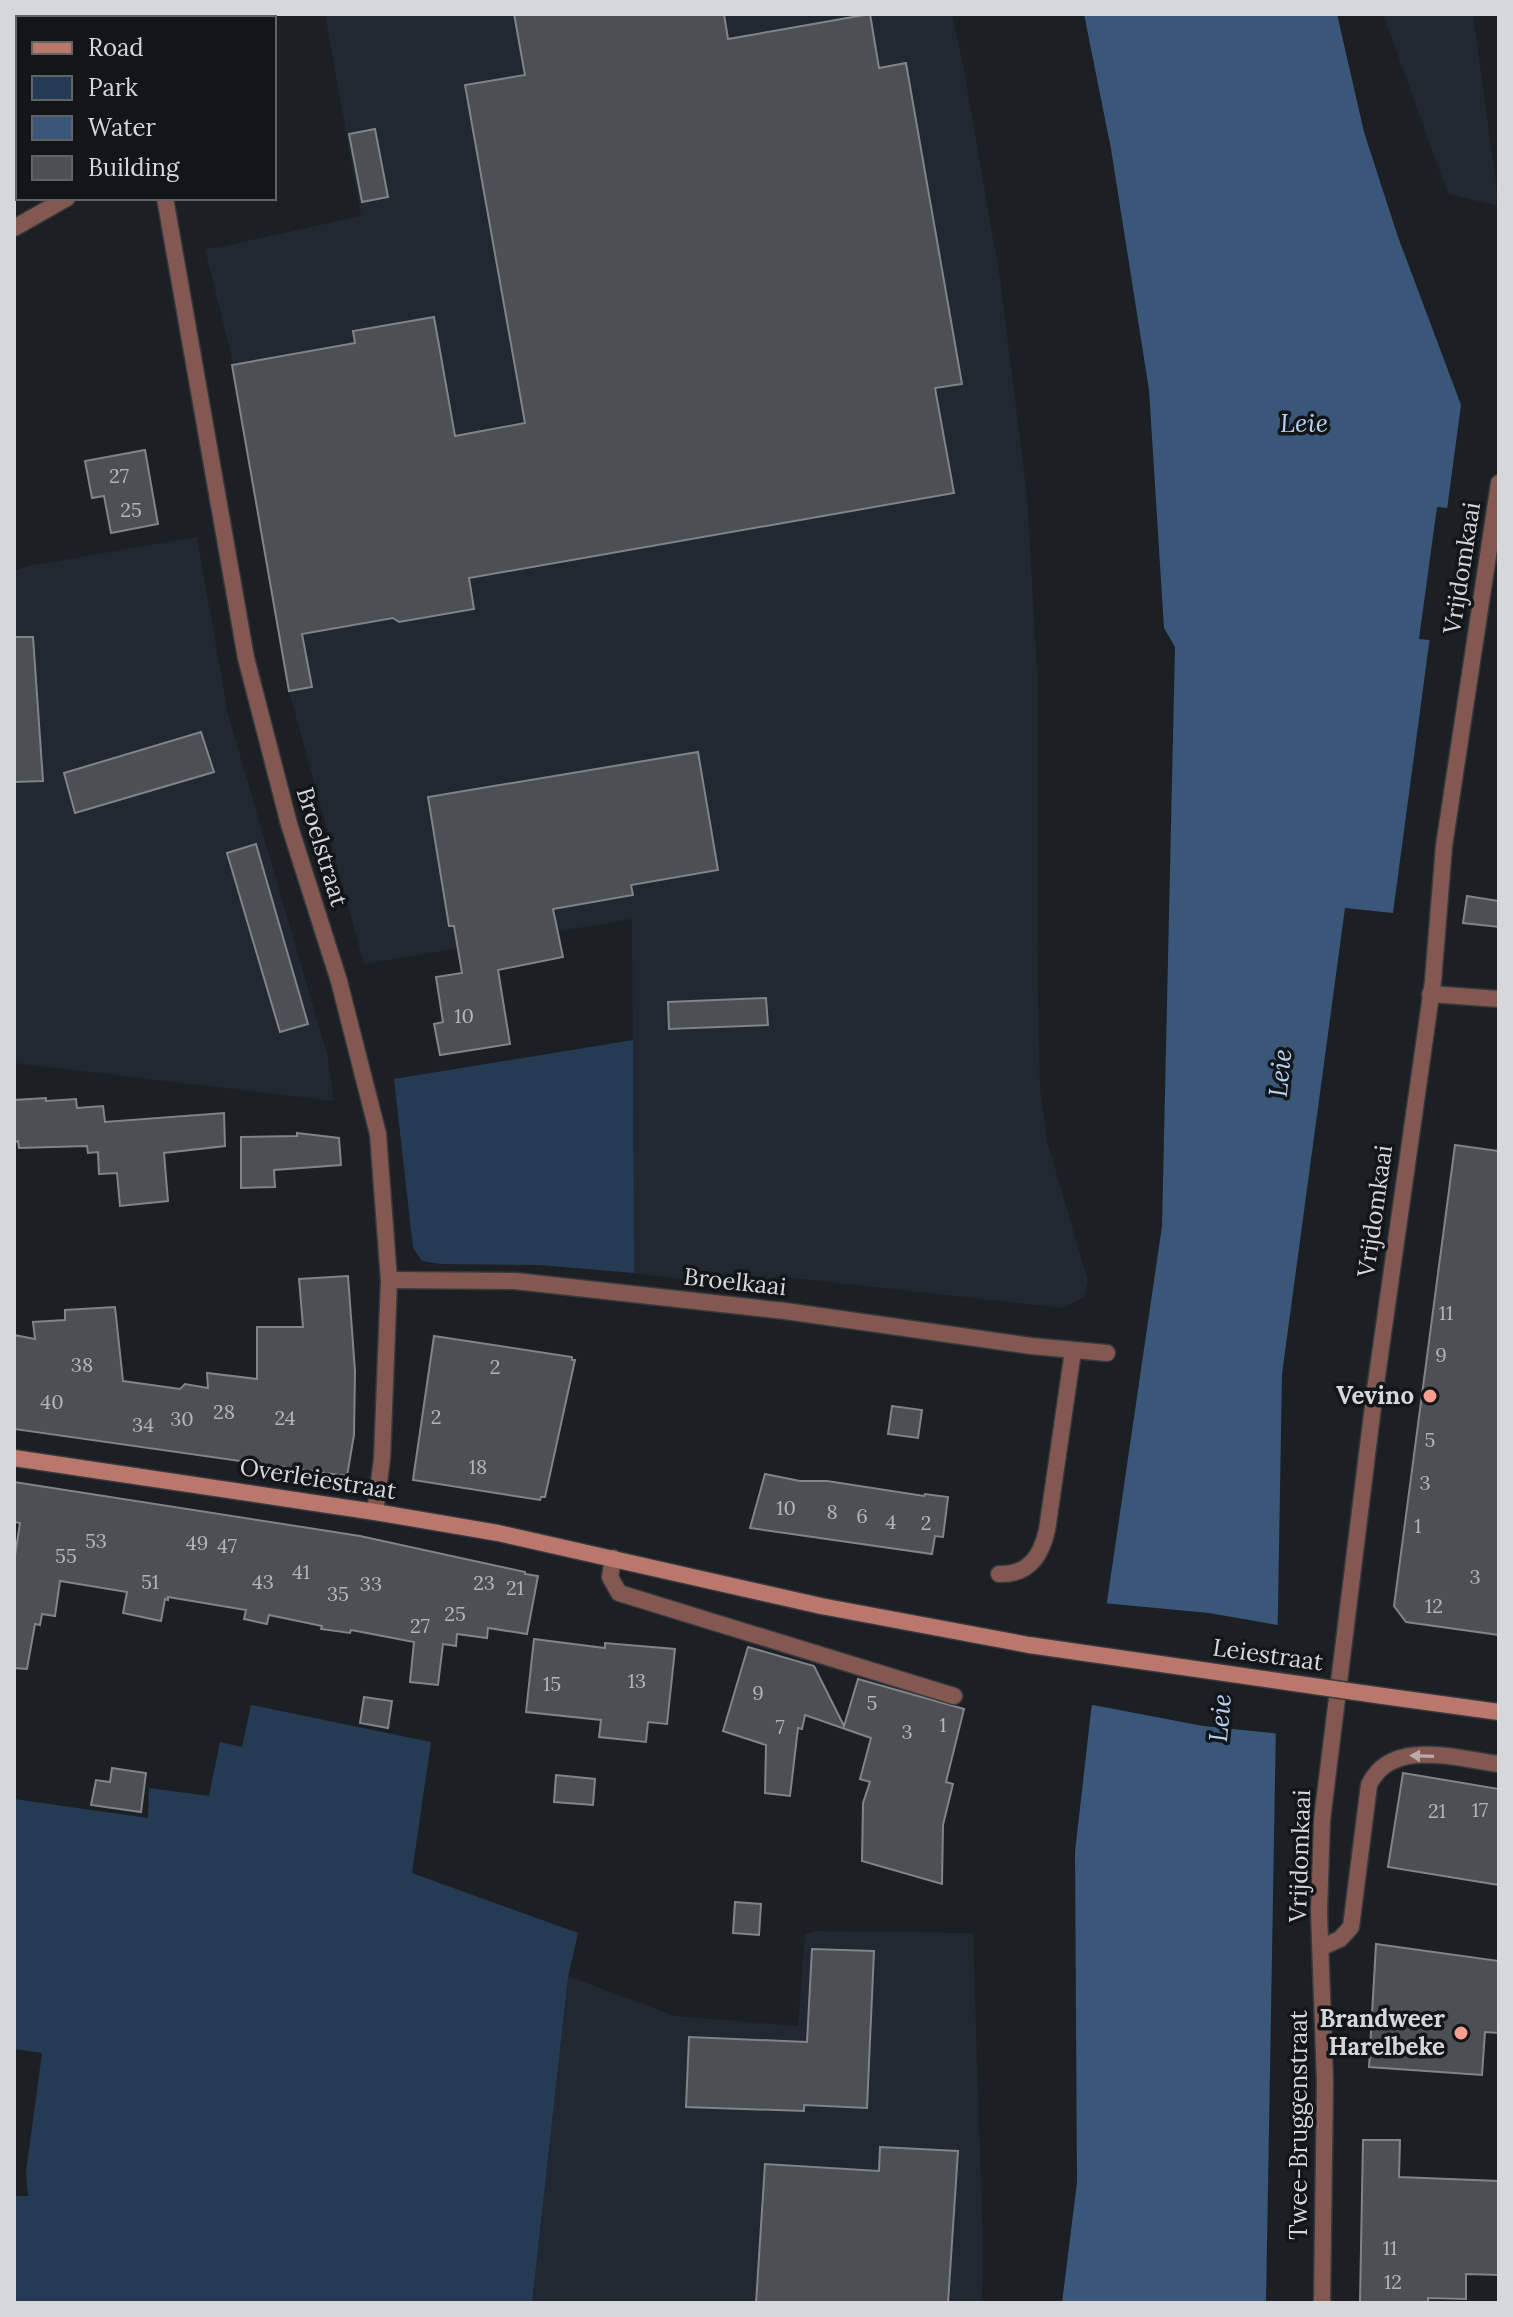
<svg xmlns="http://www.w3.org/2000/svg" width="1513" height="2317" font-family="Lora,serif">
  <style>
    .built { fill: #222831 }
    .green { fill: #253b54 }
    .water { fill: #3a5678 }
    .pier { fill: #1c1f23 }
    .building { fill: #4c4f53; stroke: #808488; stroke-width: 2 }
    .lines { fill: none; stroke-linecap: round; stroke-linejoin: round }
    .street-casing { stroke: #36393d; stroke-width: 19 }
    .secondary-casing { stroke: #36393d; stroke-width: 19 }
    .street { stroke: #825851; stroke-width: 16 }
    .secondary { stroke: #ba786d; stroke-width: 16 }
    .secondary-bridge-casing { stroke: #36393d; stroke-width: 19; stroke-linecap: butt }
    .secondary-bridge { stroke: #ba786d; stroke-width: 16 }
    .oneway { fill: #b8abaa }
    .poi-dot { fill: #f59d8e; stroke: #131619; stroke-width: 3 }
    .labels { text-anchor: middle; stroke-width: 7; stroke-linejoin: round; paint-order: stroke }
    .number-label { font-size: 20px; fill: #b3b5b8 }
    .street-label { font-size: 24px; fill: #d5d7da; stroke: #131619 }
    .poi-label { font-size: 24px; font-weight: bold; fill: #d5d7da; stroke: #131619; text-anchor: end }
    .water-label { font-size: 26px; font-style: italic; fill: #b5d1f4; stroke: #131619 }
  </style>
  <rect width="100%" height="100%" fill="#1c1f23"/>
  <g class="built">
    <path d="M325,14H952L963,65L1000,278L1027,495L1037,670V949L1040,1087L1047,1141L1088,1281L1084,1297L1063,1308L775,1276L773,1292L634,1273L632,919L364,964L289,691L312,686L302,635L309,633L305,615L277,620L230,350L205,249L220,247L361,216Z"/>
    <path d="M1383,14H1473L1499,206L1448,194Z"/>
    <path d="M197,537L228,714L327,1054L334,1101L14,1063V571L28,566Z"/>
    <path d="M818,1931L973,1933L983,2246L982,2303H532L568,1976L675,2016L798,2026L805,1934Z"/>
  </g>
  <g class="green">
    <path d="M633,1040L634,1273L539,1265L440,1264L422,1261L413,1248L394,1079Z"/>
    <path d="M251,1705L431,1742L412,1873L578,1933L568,1977L532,2303H14V2196H28L26,2172L42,2053L14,2049V1799L148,1818L149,1788L209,1796L220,1742L242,1747Z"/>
  </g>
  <path class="water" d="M1084,14H1337L1364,132L1398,237L1461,405L1393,913L1345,908L1282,1374L1266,2303H1062L1077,2182L1075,1852L1091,1711L1162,1226L1175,647L1164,628L1149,390L1111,149Z"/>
  <g class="pier">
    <path d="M1437,507L1448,508L1430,640L1419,639Z"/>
    <path d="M1103,1603L1209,1613L1283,1626L1281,1734L1203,1726L1088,1704Z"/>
  </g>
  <g class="building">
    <path d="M514,14H724L728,39L870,14L879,68L906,63L962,384L935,388L954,493L469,578L474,609L399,622L393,618L302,634L312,687L289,691L232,365L355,343L353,331L434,317L455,436L525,423L465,85L525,75Z"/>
    <path d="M375,129L388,197L362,202L349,134Z"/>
    <path d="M145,450L158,524L111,533L104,496L92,498L85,461Z"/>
    <path d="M14,637H33L43,781L14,782Z"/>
    <path d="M201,732L214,772L75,813L64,773Z"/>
    <path d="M698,752L718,870L631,885L633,895L553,909L563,957L498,970L510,1044L440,1055L434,1024L443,1022L436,977L462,973L454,926H449L428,797Z"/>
    <path d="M256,844L308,1024L280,1032L227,853Z"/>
    <path d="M1467,896L1499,901V927L1463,923Z"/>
    <path d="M766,998L768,1025L669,1029L668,1002Z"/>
    <path d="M46,1098V1101L76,1099L77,1108L103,1106L105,1122L224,1113L225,1146L164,1153L168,1201L120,1206L117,1173L99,1174L98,1152L88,1153L87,1146L19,1148L18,1141L14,1142V1100Z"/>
    <path d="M297,1133L339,1138L341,1165L274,1170L275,1187L241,1188V1137L297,1136Z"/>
    <path d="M1455,1145L1499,1151V1635L1406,1622L1394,1606Z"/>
    <path d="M348,1276L355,1371L354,1435L347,1476L14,1429V1335L35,1339L33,1322L65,1320V1310L115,1307L123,1381L180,1389L185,1384L208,1388L207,1373L257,1379V1327H303L299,1279Z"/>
    <path d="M434,1336L572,1357V1360H575L545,1497H541L540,1500L413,1480Z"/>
    <path d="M892,1406L922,1410L918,1438L888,1434Z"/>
    <path d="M765,1474L800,1481H827L924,1496L925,1494L948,1497L943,1537L935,1536L932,1554L750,1528Z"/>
    <path d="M14,1482L360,1536L525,1572V1574L538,1576L527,1634L488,1628L487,1638L457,1634L456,1646L443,1644L438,1685L410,1682L414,1642L351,1630L350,1633L321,1629L322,1626L269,1615L267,1624L244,1619L246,1610L168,1597V1600L165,1599L161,1621L123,1613L127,1592L60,1581L55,1616L42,1614L40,1625L35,1624L27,1669L14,1668V1562L20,1523L14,1522Z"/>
    <path d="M534,1639L605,1648V1643L675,1649L667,1724L648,1722L646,1742L599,1737L601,1720L526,1712Z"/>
    <path d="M748,1647L814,1666L844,1726L858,1679L964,1709L946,1782L953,1784L943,1825L942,1884L862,1861L863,1803L870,1782L860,1779L871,1738L805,1715L802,1729L798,1728L790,1796L765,1793L766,1745L723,1731Z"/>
    <path d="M364,1697L392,1701L388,1728L360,1723Z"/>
    <path d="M112,1768L146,1773L141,1812L91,1805L96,1780L110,1782Z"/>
    <path d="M1403,1773L1499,1789V1885L1388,1867Z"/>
    <path d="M556,1775L595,1779L593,1805L554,1802Z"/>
    <path d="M735,1902L761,1904L759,1935L733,1933Z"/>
    <path d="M1376,1944L1499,1961V2033L1485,2032L1482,2075L1369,2067Z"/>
    <path d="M812,1949L874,1951L867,2108L804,2105V2111L686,2107L689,2037L807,2042Z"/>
    <path d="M1363,2140H1400L1399,2177L1499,2181V2275L1466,2274V2299L1428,2298V2303H1360Z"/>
    <path d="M880,2147L958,2151L948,2303H756L765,2164L879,2171Z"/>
  </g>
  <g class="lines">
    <defs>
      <g id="street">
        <path d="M118,14L120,18"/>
        <path d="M165,198L246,658L289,824L339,981L378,1134L389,1280L382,1459L375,1512"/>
        <path d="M14,228L67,198"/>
        <path d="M1430,994L1499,999"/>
        <path d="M389,1280L515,1281L785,1311L1031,1346L1107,1353"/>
        <path d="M613,1558L610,1577L619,1593L954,1696"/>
        <path d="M999,1574C1028,1575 1041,1557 1047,1530L1073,1351"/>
        <path d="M1322,1947L1340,1939L1351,1927L1369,1785C1391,1737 1459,1759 1499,1764"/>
        <path d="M1322,2303L1325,2082L1319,1912L1322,1820L1375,1390L1433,981L1444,846L1499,483"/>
      </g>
      <g id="secondary">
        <path d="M14,1458L375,1512L498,1533L821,1606L1029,1645"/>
        <path d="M1383,1696L1499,1712"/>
      </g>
    </defs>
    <use href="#street" class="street-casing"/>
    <use href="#secondary" class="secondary-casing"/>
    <use href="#street" class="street"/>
    <use href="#secondary" class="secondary"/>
    <defs>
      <path id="secondary-bridge" d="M1029,1645L1383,1696"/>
    </defs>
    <use href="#secondary-bridge" class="secondary-bridge-casing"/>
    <use href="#secondary-bridge" class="secondary-bridge"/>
  </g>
  <defs><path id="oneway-solid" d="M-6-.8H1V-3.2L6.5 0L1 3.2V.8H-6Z" transform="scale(2)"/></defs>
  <use class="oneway" href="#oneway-solid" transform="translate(1422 1756) rotate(-178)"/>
  <g class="poi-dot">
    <circle cx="1430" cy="1396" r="8"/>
    <circle cx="1461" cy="2033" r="8"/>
  </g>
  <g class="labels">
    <g class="number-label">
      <text x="119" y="483">27</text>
      <text x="131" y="517">25</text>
      <text x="464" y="1023">10</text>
      <text x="1446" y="1320">11</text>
      <text x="1441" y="1362">9</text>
      <text x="82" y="1372">38</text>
      <text x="495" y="1374">2</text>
      <text x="52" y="1409">40</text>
      <text x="224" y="1419">28</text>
      <text x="436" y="1424">2</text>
      <text x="285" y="1425">24</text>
      <text x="182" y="1426">30</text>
      <text x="143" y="1432">34</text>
      <text x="1430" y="1447">5</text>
      <text x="478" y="1474">18</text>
      <text x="1425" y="1490">3</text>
      <text x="786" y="1515">10</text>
      <text x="832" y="1519">8</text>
      <text x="862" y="1523">6</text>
      <text x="891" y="1529">4</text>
      <text x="926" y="1530">2</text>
      <text x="1418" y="1533">1</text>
      <text x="96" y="1548">53</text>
      <text x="197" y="1550">49</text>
      <text x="227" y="1553">47</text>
      <text x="66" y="1563">55</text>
      <text x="301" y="1579">41</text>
      <text x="1475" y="1584">3</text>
      <text x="150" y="1589">51</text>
      <text x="263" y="1589">43</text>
      <text x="484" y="1590">23</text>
      <text x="371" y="1591">33</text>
      <text x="515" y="1595">21</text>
      <text x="338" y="1601">35</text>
      <text x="1434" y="1613">12</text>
      <text x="455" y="1621">25</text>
      <text x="420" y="1633">27</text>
      <text x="637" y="1688">13</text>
      <text x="552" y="1691">15</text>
      <text x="758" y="1700">9</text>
      <text x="872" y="1710">5</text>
      <text x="943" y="1732">1</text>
      <text x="780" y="1734">7</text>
      <text x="907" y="1739">3</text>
      <text x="1480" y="1817">17</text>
      <text x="1437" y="1818">21</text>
      <text x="1390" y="2255">11</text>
      <text x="1393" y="2289">12</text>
    </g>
    <g class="street-label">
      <text transform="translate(1462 568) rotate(-81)" y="8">Vrijdomkaai</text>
      <text transform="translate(322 847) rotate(73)" y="8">Broelstraat</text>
      <text transform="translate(1375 1211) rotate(-82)" y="8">Vrijdomkaai</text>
      <text transform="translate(735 1282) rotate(6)" y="8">Broelkaai</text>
      <text transform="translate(318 1479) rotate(9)" y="8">Overleiestraat</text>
      <text transform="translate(1268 1655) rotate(8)" y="8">Leiestraat</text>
      <text transform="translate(1300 1856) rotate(-88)" y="8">Vrijdomkaai</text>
      <text transform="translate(1299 2125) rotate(-90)" y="8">Twee-Bruggenstraat</text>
    </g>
    <g class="poi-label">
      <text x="1414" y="1404">Vevino</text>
      <text x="1445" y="2027">Brandweer<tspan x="1445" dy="28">Harelbeke</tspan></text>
    </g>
    <g class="water-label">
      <text x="1304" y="432">Leie</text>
      <text transform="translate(1280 1073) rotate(-84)" y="9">Leie</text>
      <text transform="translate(1220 1718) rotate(-85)" y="9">Leie</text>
    </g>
  </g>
  <rect width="1513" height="2317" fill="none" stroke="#d5d7da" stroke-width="32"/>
  <rect x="16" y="16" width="260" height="184" fill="#131619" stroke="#616366" stroke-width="2"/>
  <rect x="32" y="42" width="40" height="12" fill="#ba786d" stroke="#616366" stroke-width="2"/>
  <text x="88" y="56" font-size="24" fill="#d5d7da">Road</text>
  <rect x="32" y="76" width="40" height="24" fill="#253b54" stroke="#616366" stroke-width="2"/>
  <text x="88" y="96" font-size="24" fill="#d5d7da">Park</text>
  <rect x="32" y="116" width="40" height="24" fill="#3a5678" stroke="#616366" stroke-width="2"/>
  <text x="88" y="136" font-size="24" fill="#d5d7da">Water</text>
  <rect x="32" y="156" width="40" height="24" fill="#4c4f53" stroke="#616366" stroke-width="2"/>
  <text x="88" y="176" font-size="24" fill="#d5d7da">Building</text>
</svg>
